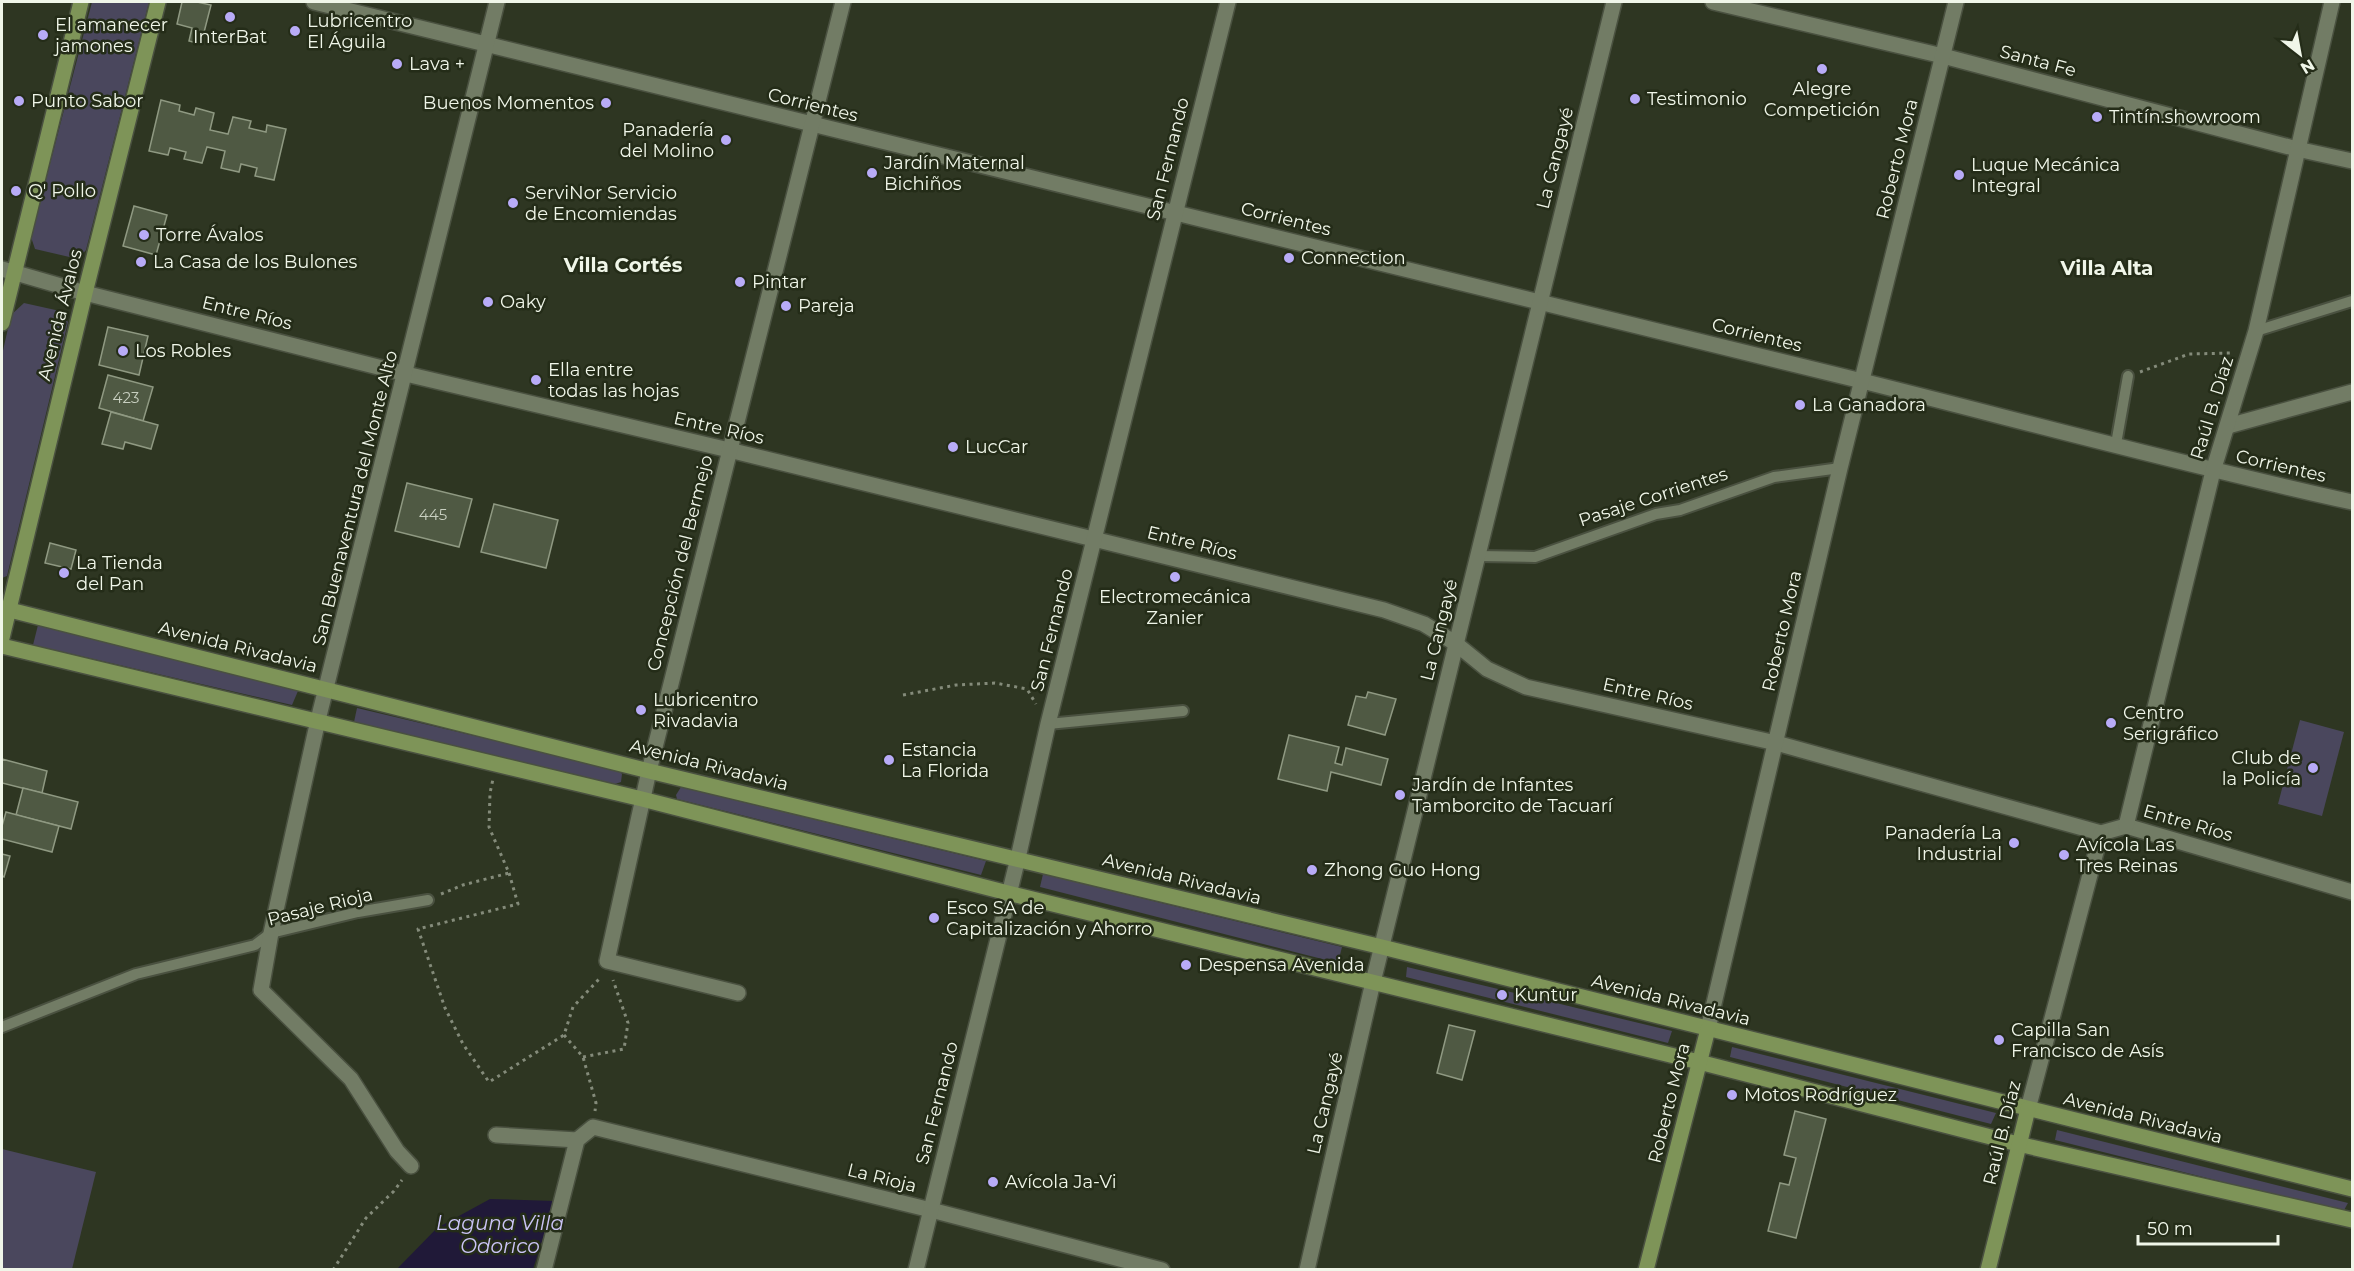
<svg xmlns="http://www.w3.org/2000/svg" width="2354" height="1271" font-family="Montserrat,sans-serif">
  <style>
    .green { fill: #4a475d }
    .water { fill: #201938 }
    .building { fill: #4f5943; stroke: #8f9982; stroke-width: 1.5 }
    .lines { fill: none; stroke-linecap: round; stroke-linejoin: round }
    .lane-casing { stroke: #4a5140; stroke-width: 14 }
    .street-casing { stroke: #4a5140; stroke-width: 18 }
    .secondary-casing { stroke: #4a5140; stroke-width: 18 }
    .path { stroke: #848b7a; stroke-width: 3; stroke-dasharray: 3 4.5; stroke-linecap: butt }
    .lane { stroke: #727c65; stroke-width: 10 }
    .street { stroke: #727c65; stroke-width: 15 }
    .secondary { stroke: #7e9458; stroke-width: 15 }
    .poi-dot { fill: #b8abf7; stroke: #242c18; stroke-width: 2 }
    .labels { text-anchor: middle; stroke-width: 5; stroke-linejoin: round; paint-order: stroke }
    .number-label { font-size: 15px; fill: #c8cfc0 }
    .poi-label { font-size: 18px; fill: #f0f6e9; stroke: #242c18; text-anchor: start }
    .street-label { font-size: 18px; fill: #f0f6e9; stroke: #242c18 }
    .neighbourhood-label { font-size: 20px; font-weight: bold; fill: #f0f6e9; stroke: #242c18 }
    .water-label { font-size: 20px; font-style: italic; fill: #cbc4f7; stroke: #242c18 }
  </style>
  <rect width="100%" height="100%" fill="#2e3622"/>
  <g class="green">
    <path d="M92,2H149L86,250L78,259L35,249L31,237Z"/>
    <path d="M24,303L60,311L68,322L7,576L2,578V355L11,315Z"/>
    <path d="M38,625L298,691L292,705L33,645Z"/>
    <path d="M357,708L619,770L622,774L621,782L615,784L354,722Z"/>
    <path d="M2300,720L2344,732L2322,816L2278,804Z"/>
    <path d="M681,787L986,861L981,875L677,799L676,795Z"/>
    <path d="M1043,874L1342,947L1338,963L1040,887Z"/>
    <path d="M1407,967L1672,1031L1668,1043L1406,977Z"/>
    <path d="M1732,1047L1996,1113L1991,1124L1730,1057Z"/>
    <path d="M2057,1130L2348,1203L2343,1212L2055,1140Z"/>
    <path d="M2,1149L96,1172L72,1269H2Z"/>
  </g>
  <path class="water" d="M490,1199L555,1201L533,1269L396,1270L437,1228Z"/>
  <g class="building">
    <path d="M182,2H197L211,5L201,44L189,41L192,28L177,24Z"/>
    <path d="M161,100L180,105L179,111L194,115L196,108L214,113L210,130L228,134L233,117L251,121L249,128L266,132L267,125L286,129L274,180L255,176L257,168L241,164L239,172L221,168L225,151L207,147L202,163L184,159L186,152L170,148L168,155L149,151Z"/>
    <path d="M134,206L167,215L156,255L123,246Z"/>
    <path d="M108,327L148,336L139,375L99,365Z"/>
    <path d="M108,375L153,387L143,421L99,408Z"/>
    <path d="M111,412L158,425L151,449L125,442L123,449L102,444Z"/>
    <path d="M407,483L472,499L459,547L395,531Z"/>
    <path d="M494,504L558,520L546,568L481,552Z"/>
    <path d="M50,543L76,550L71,569L45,563Z"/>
    <path d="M1368,692L1396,699L1385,735L1348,725L1356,696L1366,698Z"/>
    <path d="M1289,735L1339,747L1335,763L1342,765L1346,748L1388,759L1381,785L1331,772L1327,791L1278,779Z"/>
    <path d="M2,759L47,771L42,793L2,783Z"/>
    <path d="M23,788L78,802L71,829L16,815Z"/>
    <path d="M6,812L59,826L52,852L2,839V826Z"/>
    <path d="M2,854L10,856L4,877L2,876Z"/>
    <path d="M1449,1025L1475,1031L1462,1080L1437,1073Z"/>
    <path d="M1795,1111L1826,1119L1796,1238L1768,1231L1780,1183L1789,1185L1796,1158L1784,1155Z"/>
  </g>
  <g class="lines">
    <defs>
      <g id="lane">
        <path d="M2256,331L2352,301"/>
        <path d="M2116,444L2128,376"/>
        <path d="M1478,556L1535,557L1656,514L1680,510L1774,477L1840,468"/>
        <path d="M1048,724L1183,711"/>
        <path d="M2,1027L136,974L255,945L271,933L358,912L428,900"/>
      </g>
      <g id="street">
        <path d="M314,2L1862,381C2026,422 2188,466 2352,502"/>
        <path d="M1713,2L1943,56L2297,149L2352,161"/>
        <path d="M2,269L85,293L406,374L729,450L1384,610L1424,624L1455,643L1487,669L1526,687L1776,743L2101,833L2126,826L2352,892"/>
        <path d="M2228,426L2352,392"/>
        <path d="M2126,826L2213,471L2256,331L2332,2"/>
        <path d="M738,993L607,961L649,771L843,2"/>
        <path d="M1708,1029L1840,468L1956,2"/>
        <path d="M2028,1109L2101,833"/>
        <path d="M496,1135L577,1140"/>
        <path d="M411,1166L397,1151L351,1079L261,990L271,933L318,720L497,2"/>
        <path d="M544,1270L577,1140L593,1127L931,1210L1162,1270"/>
        <path d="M916,1270L1018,858L1048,724L1228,2"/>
        <path d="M1307,1270L1373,982L1614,2"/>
      </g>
      <g id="secondary">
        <path d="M2,323L81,2"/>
        <path d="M2,608L649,771L1382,947L2352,1189"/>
        <path d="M2,638L85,293L158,2"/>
        <path d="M2,646L642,799L1008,893L1699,1062L2018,1144L2352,1220"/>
        <path d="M1646,1270L1708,1029"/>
        <path d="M1988,1270L2028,1109"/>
      </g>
    </defs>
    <use href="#lane" class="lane-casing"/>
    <use href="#street" class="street-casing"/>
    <use href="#secondary" class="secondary-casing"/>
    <g class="path">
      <path d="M2140,372L2189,354L2232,353"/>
      <path d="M903,695L956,685L995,683L1027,689L1036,704"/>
      <path d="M509,873L518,904L418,929L445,1008L463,1044L489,1082L564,1035L573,1007L601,977"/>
      <path d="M441,894L463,885L509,873L489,827L490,793L493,779"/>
      <path d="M564,1035L583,1057L596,1103L595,1111"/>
      <path d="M583,1057L624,1049L628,1023L613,980"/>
      <path d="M333,1270L366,1218L394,1191L402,1180"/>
    </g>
    <use href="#lane" class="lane"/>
    <use href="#street" class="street"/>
    <use href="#secondary" class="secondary"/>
  </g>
  <g class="poi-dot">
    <circle cx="230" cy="17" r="6"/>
    <circle cx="295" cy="31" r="6"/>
    <circle cx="43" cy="35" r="6"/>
    <circle cx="397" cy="64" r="6"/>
    <circle cx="1822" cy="69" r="6"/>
    <circle cx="1635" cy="99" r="6"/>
    <circle cx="19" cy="101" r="6"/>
    <circle cx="606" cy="103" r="6"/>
    <circle cx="2097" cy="117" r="6"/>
    <circle cx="726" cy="140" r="6"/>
    <circle cx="872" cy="173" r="6"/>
    <circle cx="1959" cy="175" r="6"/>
    <circle cx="16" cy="191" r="6"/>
    <circle cx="513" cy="203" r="6"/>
    <circle cx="144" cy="235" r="6"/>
    <circle cx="1289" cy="258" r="6"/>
    <circle cx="141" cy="262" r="6"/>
    <circle cx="740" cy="282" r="6"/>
    <circle cx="488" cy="302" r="6"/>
    <circle cx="786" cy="306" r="6"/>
    <circle cx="123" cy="351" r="6"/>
    <circle cx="536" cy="380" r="6"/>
    <circle cx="1800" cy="405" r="6"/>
    <circle cx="953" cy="447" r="6"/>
    <circle cx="64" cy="573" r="6"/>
    <circle cx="1175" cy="577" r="6"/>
    <circle cx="641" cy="710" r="6"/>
    <circle cx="2111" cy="723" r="6"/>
    <circle cx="889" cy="760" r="6"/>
    <circle cx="2313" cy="768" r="6"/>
    <circle cx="1400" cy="795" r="6"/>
    <circle cx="2014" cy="843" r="6"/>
    <circle cx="2064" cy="855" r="6"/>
    <circle cx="1312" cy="870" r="6"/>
    <circle cx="934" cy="918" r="6"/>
    <circle cx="1186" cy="965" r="6"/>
    <circle cx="1502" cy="995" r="6"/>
    <circle cx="1999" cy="1040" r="6"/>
    <circle cx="1732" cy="1095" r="6"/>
    <circle cx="993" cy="1182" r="6"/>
  </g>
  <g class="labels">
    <g class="number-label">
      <text x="126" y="403">423</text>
      <text x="433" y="520">445</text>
    </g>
    <g class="poi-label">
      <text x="307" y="27">Lubricentro<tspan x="307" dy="21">El Águila</tspan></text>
      <text x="55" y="31">El amanecer<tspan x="55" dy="21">jamones</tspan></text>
      <text x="230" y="43" text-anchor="middle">InterBat</text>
      <text x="409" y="70">Lava +</text>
      <text x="1822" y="95" text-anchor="middle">Alegre<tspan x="1822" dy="21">Competición</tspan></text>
      <text x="1647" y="105">Testimonio</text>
      <text x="31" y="107">Punto Sabor</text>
      <text x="594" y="109" text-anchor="end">Buenos Momentos</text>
      <text x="2109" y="123">Tintín.showroom</text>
      <text x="714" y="136" text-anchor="end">Panadería<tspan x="714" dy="21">del Molino</tspan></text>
      <text x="884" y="169">Jardín Maternal<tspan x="884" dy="21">Bichiños</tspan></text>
      <text x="1971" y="171">Luque Mecánica<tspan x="1971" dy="21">Integral</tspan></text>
      <text x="28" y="197">Q' Pollo</text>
      <text x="525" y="199">ServiNor Servicio<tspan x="525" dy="21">de Encomiendas</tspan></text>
      <text x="156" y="241">Torre Ávalos</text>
      <text x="1301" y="264">Connection</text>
      <text x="153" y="268">La Casa de los Bulones</text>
      <text x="752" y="288">Pintar</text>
      <text x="500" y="308">Oaky</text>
      <text x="798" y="312">Pareja</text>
      <text x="135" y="357">Los Robles</text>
      <text x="548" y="376">Ella entre<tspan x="548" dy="21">todas las hojas</tspan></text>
      <text x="1812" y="411">La Ganadora</text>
      <text x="965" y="453">LucCar</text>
      <text x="76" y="569">La Tienda<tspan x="76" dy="21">del Pan</tspan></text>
      <text x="1175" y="603" text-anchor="middle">Electromecánica<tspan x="1175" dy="21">Zanier</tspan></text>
      <text x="653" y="706">Lubricentro<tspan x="653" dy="21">Rivadavia</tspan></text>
      <text x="2123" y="719">Centro<tspan x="2123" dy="21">Serigráfico</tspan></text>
      <text x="901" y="756">Estancia<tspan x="901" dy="21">La Florida</tspan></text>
      <text x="2301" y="764" text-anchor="end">Club de<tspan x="2301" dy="21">la Policía</tspan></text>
      <text x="1412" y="791">Jardín de Infantes<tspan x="1412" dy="21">Tamborcito de Tacuarí</tspan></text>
      <text x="2002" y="839" text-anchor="end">Panadería La<tspan x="2002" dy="21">Industrial</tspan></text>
      <text x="2076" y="851">Avícola Las<tspan x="2076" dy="21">Tres Reinas</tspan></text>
      <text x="1324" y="876">Zhong Guo Hong</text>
      <text x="946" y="914">Esco SA de<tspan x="946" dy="21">Capitalización y Ahorro</tspan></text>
      <text x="1198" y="971">Despensa Avenida</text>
      <text x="1514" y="1001">Kuntur</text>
      <text x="2011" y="1036">Capilla San<tspan x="2011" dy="21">Francisco de Asís</tspan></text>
      <text x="1744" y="1101">Motos Rodríguez</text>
      <text x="1005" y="1188">Avícola Ja-Vi</text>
    </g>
    <g class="street-label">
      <text transform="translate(2038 61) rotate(15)" y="6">Santa Fe</text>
      <text transform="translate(813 105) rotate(14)" y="6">Corrientes</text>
      <text transform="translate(1555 158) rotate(-76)" y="6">La Cangayé</text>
      <text transform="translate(1168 159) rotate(-76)" y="6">San Fernando</text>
      <text transform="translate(1897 159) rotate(-76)" y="6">Roberto Mora</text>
      <text transform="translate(1286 219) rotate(14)" y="6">Corrientes</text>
      <text transform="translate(247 313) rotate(14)" y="6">Entre Ríos</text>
      <text transform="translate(60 315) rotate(-76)" y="6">Avenida Ávalos</text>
      <text transform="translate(1757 335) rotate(14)" y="6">Corrientes</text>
      <text transform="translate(2212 408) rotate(-73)" y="6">Raúl B. Díaz</text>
      <text transform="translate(719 428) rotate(13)" y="6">Entre Ríos</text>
      <text transform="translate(2281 466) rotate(13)" y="6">Corrientes</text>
      <text transform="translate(1653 497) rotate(-18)" y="6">Pasaje Corrientes</text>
      <text transform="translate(355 498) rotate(-76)" y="6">San Buenaventura del Monte Alto</text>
      <text transform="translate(1192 543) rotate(14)" y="6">Entre Ríos</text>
      <text transform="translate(680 563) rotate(-76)" y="6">Concepción del Bermejo</text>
      <text transform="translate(1052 630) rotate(-76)" y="6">San Fernando</text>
      <text transform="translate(1439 630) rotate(-76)" y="6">La Cangayé</text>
      <text transform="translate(1782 631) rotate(-77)" y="6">Roberto Mora</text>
      <text transform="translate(238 647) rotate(14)" y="6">Avenida Rivadavia</text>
      <text transform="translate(1648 694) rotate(13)" y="6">Entre Ríos</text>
      <text transform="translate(709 765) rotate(14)" y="6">Avenida Rivadavia</text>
      <text transform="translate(2188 823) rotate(16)" y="6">Entre Ríos</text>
      <text transform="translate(1182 879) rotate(14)" y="6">Avenida Rivadavia</text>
      <text transform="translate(320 907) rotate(-14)" y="6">Pasaje Rioja</text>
      <text transform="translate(1671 1000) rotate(14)" y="6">Avenida Rivadavia</text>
      <text transform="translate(937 1103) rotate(-76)" y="6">San Fernando</text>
      <text transform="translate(1325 1103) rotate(-77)" y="6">La Cangayé</text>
      <text transform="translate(1669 1103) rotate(-76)" y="6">Roberto Mora</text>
      <text transform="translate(2143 1118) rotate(14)" y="6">Avenida Rivadavia</text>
      <text transform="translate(2002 1133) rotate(-76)" y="6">Raúl B. Díaz</text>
      <text transform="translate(882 1178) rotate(14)" y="6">La Rioja</text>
    </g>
    <g class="neighbourhood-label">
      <text x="623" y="272">Villa Cortés</text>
      <text x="2107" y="275">Villa Alta</text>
    </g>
    <g class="water-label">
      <text x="500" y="1230">Laguna Villa<tspan x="500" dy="23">Odorico</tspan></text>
    </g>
  </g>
  <rect width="2354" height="1271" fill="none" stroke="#f0f6e9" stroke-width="6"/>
  <g transform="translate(2300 54) rotate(149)" stroke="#242c18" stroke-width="4.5" paint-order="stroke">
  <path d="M0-4.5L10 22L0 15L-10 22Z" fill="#f0f6e9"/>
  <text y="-9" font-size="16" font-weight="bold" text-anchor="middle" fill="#f0f6e9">N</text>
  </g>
  <path d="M2138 1235v9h140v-9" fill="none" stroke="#f0f6e9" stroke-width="3"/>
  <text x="2147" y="1235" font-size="18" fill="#f0f6e9" stroke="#242c18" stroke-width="4.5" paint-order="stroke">50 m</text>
</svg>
